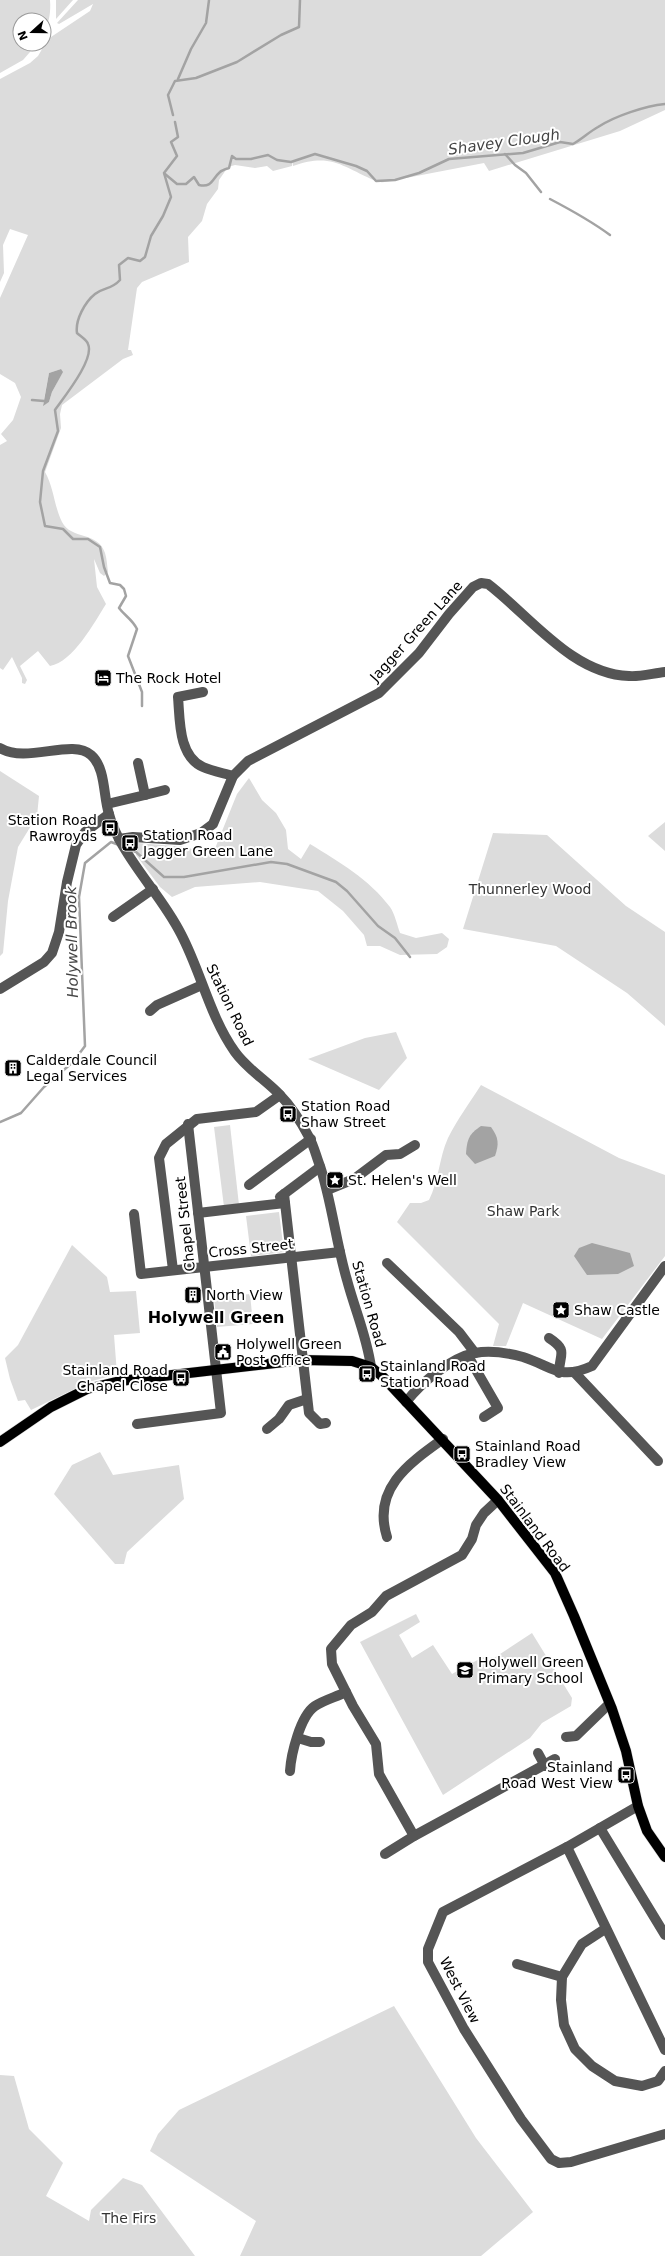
<svg xmlns="http://www.w3.org/2000/svg" width="665" height="2256" font-family="'DejaVu Sans',sans-serif">
  <style>
    .green { fill: #dcdcdc; fill-rule: evenodd }
    .water { fill: #a3a3a3 }
    .lines { fill: none; stroke-linecap: round; stroke-linejoin: round }
    .stream { stroke: #a3a3a3; stroke-width: 2.5 }
    .major-casing { stroke: #dbdbdb; stroke-width: 11 }
    .minor { stroke: #555; stroke-width: 10 }
    .major { stroke: #000; stroke-width: 10 }
    .labels { text-anchor: middle; stroke-width: 4; stroke-linejoin: round; paint-order: stroke }
    .street-label { font-size: 14px; fill: #000; stroke: #fff }
    .poi-label { font-size: 14px; fill: #000; stroke: #fff; text-anchor: start }
    .park-label { font-size: 14px; fill: #333; stroke: #fff }
    .water-label { font-size: 15px; font-style: italic; fill: #444; stroke: #fff }
    .quarter-label { font-size: 16px; font-weight: bold; fill: #000; stroke: #fff }
  </style>
  <rect width="100%" height="100%" fill="#fff"/>
  <g class="green">
    <path d="M0,0H50C51,12 49,23 44,33V20H20V44H37L23,60L0,73Z"/>
    <path d="M56,0H73L56,19Z"/>
    <path d="M78,0H665V110L620,131L489,171L484,163L406,178C398,177 385,185 376,181C343,167 331,152 293,166V160L292,166L273,171L267,166L255,168L235,165L228,167L219,180L218,189L207,204L202,221L188,237L189,262L142,282L137,288L128,350H131L133,355L123,359L62,405L60,414L61,428L45,472C54,488 54,506 62,522C71,540 98,531 105,553C107,559 107,566 108,572L104,576L100,573L94,559L97,587L106,604C94,623 73,662 50,666L38,651L20,666L27,680L25,684L22,683V678L12,657L3,670L0,668V445L7,441L1,434L13,420L21,397L15,383L0,374V298L28,235L10,229L3,245L4,273L0,282V79L30,63L38,56L48,39L90,11L93,4L59,24L57,23ZM61,369L62,373L52,392L49,402L43,405L49,373Z"/>
    <path d="M0,771L39,796L37,816L18,847L8,901L3,953L0,956Z"/>
    <path d="M249,778L262,800L276,813L286,830L288,849L301,859L310,844C339,862 369,879 390,907C395,914 397,925 400,933L416,938L442,933L449,939L447,947L437,954L400,955L380,946H367L364,935L343,911L318,891L260,882L195,887L172,897L160,887L136,855L138,843L186,847L212,856L237,794Z"/>
    <path d="M665,822V851L648,836Z"/>
    <path d="M493,833L547,835L626,906L665,932V1026L627,993L556,946L463,929Z"/>
    <path d="M396,1032L407,1058L379,1090L308,1059L365,1038Z"/>
    <path d="M481,1085L619,1158L665,1175V1256L602,1339L523,1303L506,1346H493L499,1324L397,1222L410,1203H421L429,1200C439,1180 439,1158 448,1138C457,1120 470,1102 481,1085Z"/>
    <path d="M230,1125L239,1205L224,1207L214,1127Z"/>
    <path d="M279,1212L284,1252L251,1256L246,1216Z"/>
    <path d="M72,1245L107,1277L110,1292L136,1291L140,1333L114,1335L117,1374L89,1382L31,1410L25,1400L18,1401L10,1379L5,1358L18,1345Z"/>
    <path d="M250,1294L253,1324L217,1327L214,1298Z"/>
    <path d="M100,1452L113,1475L179,1465L184,1499L127,1552L124,1564H115L54,1494L72,1465Z"/>
    <path d="M416,1614L420,1622L399,1635L412,1658L433,1645L452,1674L483,1657L487,1660L492,1657L494,1658L532,1633L572,1698L571,1706L542,1723L530,1738L443,1795L360,1642Z"/>
    <path d="M394,2006L476,2138L533,2212L481,2256H240L256,2221L150,2151L158,2134L179,2110Z"/>
    <path d="M0,2075L14,2076L29,2129L63,2163L46,2196L89,2221L91,2210L123,2178L142,2185L195,2256H0Z"/>
  </g>
  <g class="water">
    <path d="M61,369L63,372L52,392L49,402L43,406L49,373Z"/>
    <path d="M481,1126L491,1127C499,1138 499,1144 495,1156L475,1164L466,1154C467,1139 469,1134 481,1126Z"/>
    <path d="M592,1243L630,1253L634,1266L618,1274L587,1275L574,1256L579,1248Z"/>
  </g>
  <g class="lines">
    <g class="stream">
      <path d="M178,79L191,49L206,23L209,0"/>
      <path d="M173,115L168,95L175,81L196,78L237,62L281,35L299,27L300,0"/>
      <path d="M505,154L515,165L526,173L541,192"/>
      <path d="M165,174L177,184H186L194,177L199,185C212,188 212,179 220,172C222,170 226,169 229,168L232,156L236,159H251L268,155L277,160L291,162L315,154L356,166L367,171L376,181L395,180L419,173L449,159L523,153L560,142L573,144C582,139 589,132 598,127C615,116 645,106 665,104"/>
      <path d="M550,199C571,210 591,221 610,235"/>
      <path d="M32,400L44,401"/>
      <path d="M142,706V692L128,656L137,629C132,619 125,616 119,608L126,596L124,589L120,585L110,583L104,567L100,547L88,539H73L63,529L45,526L40,502L43,471L58,431L55,410C64,397 95,359 88,344C87,340 80,336 77,333C75,320 85,302 95,294C104,287 111,290 120,280L119,265L128,258L140,261L145,257L151,236L163,216L171,197L164,173L177,156L171,142L178,137L175,122"/>
      <path d="M129,849L136,852L164,877H184L271,862L287,864L336,882L347,891L378,926L395,938L410,957"/>
      <path d="M0,1122L21,1113L44,1087L73,1062L85,1046L79,897L85,863L111,842L119,845"/>
    </g>
    <defs>
      <path id="major" d="M0,1442L51,1407L87,1389L120,1381L302,1360L352,1361L371,1367L383,1377L498,1500L555,1573L574,1616L612,1709L626,1751L638,1806L647,1831L665,1857"/>
    </defs>
    <use href="#major" class="major-casing"/>
    <g class="minor">
      <path d="M203,692L178,697C180,719 178,756 203,767C212,771 223,773 233,776"/>
      <path d="M0,748C27,764 72,738 91,755C106,768 103,796 109,814C111,822 115,831 119,839C137,873 164,900 181,934C201,972 210,1017 235,1052C247,1069 266,1080 280,1095C292,1107 301,1122 309,1137C314,1146 316,1156 320,1166C332,1203 336,1243 347,1280C355,1310 367,1337 371,1367"/>
      <path d="M145,795L165,790"/>
      <path d="M107,804L145,795L138,763"/>
      <path d="M119,839L133,837L180,840L201,833L213,824L233,776L248,761L379,693L419,653L449,614L473,587L481,583L488,584C530,616 572,674 629,676C640,677 654,673 665,672"/>
      <path d="M113,917L153,889"/>
      <path d="M0,989L44,962L52,953L59,932L67,882L76,845L85,832L109,814"/>
      <path d="M150,1011L157,1005L202,985"/>
      <path d="M249,1185L311,1139"/>
      <path d="M327,1190L354,1179L386,1155L400,1154L415,1145"/>
      <path d="M284,1194L309,1413L320,1424L326,1423"/>
      <path d="M280,1197L320,1167"/>
      <path d="M198,1213L285,1203"/>
      <path d="M134,1214L141,1274L340,1252"/>
      <path d="M387,1263L459,1332L475,1353"/>
      <path d="M173,1270L159,1158L166,1144L197,1119L256,1112L280,1095"/>
      <path d="M549,1338C569,1351 559,1354 559,1373"/>
      <path d="M468,1356L498,1408L484,1417"/>
      <path d="M574,1372L658,1461"/>
      <path d="M406,1402C421,1383 450,1358 475,1353C491,1350 508,1353 523,1357C552,1366 559,1381 592,1366L665,1266"/>
      <path d="M137,1424L221,1413L188,1124"/>
      <path d="M267,1429L279,1419L289,1405L307,1399"/>
      <path d="M387,1537C372,1489 408,1464 443,1439"/>
      <path d="M566,1737L576,1736L609,1704"/>
      <path d="M298,1738L311,1742H320"/>
      <path d="M538,1753L545,1766"/>
      <path d="M290,1771C291,1755 300,1716 315,1706C324,1700 336,1697 346,1692"/>
      <path d="M638,1806L567,1847L443,1912L428,1949V1962L464,2029L521,2119L551,2159L559,2163L571,2162L665,2134"/>
      <path d="M600,1828L665,1935"/>
      <path d="M414,1836L379,1774L376,1744L353,1706L332,1664L331,1649L351,1625L372,1612L386,1596L462,1555L472,1539L476,1525L484,1513L498,1500"/>
      <path d="M567,1847L665,2050"/>
      <path d="M385,1854L414,1836L555,1759"/>
      <path d="M605,1929L582,1944L562,1977L561,2000L564,2025L575,2049L592,2066L615,2081L642,2086L658,2081L665,2071"/>
      <path d="M517,1964L562,1977"/>
    </g>
    <use href="#major" class="major"/>
  </g>
  <defs>
    <symbol id="hotel-square" viewBox="-11 -11 22 22"><rect x="-9" y="-9" width="18" height="18" rx="4" fill="#000" stroke="#fff"/><path d="M-6-4.5h1.5V1H6V5H4.5V3h-9V5H-6ZM-4 0a1.8 1.8 0 1 1 3.6 0ZM.5 0V-2.5h3Q6-2.5 6 0Z" fill="#fff"/></symbol>
    <symbol id="bus-square" viewBox="-11 -11 22 22"><rect x="-9" y="-9" width="18" height="18" rx="4" fill="#000" stroke="#fff"/><path d="M-5-6H5V4H4V6H2V4H-2V6H-4V4H-5ZM-3.5-4V0h7V-4ZM-3.5 1.2v1.5H-2V1.2ZM2 1.2v1.5H3.5V1.2Z" fill="#fff"/></symbol>
    <symbol id="building-square" viewBox="-11 -11 22 22"><rect x="-9" y="-9" width="18" height="18" rx="4" fill="#000" stroke="#fff"/><path d="M-4-6H4V6H1V3H-1V6H-4ZM-2.5-4.3h1.7v1.8h-1.7ZM.8-4.3h1.7v1.8H.8ZM-2.5-1h1.7V.8h-1.7ZM.8-1h1.7V.8H.8Z" fill="#fff"/></symbol>
    <symbol id="sight-square" viewBox="-11 -11 22 22"><rect x="-9" y="-9" width="18" height="18" rx="4" fill="#000" stroke="#fff"/><path d="M0-6L1.8-2.2L6-1.7L2.9 1.2L3.7 5.4L0 3.3L-3.7 5.4L-2.9 1.2L-6-1.7L-1.8-2.2Z" fill="#fff"/></symbol>
    <symbol id="civic-square" viewBox="-11 -11 22 22"><rect x="-9" y="-9" width="18" height="18" rx="4" fill="#000" stroke="#fff"/><path d="M-.6-6.5H3V-4.5H.6V-3L4-1V1h2V6H-6V1h2V-1L-.6-3ZM-1.2 2.5V6h2.4V2.5Z" fill="#fff"/></symbol>
    <symbol id="school-square" viewBox="-11 -11 22 22"><rect x="-9" y="-9" width="18" height="18" rx="4" fill="#000" stroke="#fff"/><path d="M0-5L7-2L0 1L-7-2ZM-4 1L0 2.5L4 1V4Q0 6-4 4Z" fill="#fff"/></symbol>
  </defs>
  <g fill-rule="evenodd">
    <use href="#hotel-square" x="93" y="668" width="20" height="20"/>
    <use href="#bus-square" x="100" y="818" width="20" height="20"/>
    <use href="#bus-square" x="120" y="833" width="20" height="20"/>
    <use href="#building-square" x="3" y="1058" width="20" height="20"/>
    <use href="#bus-square" x="278" y="1104" width="20" height="20"/>
    <use href="#sight-square" x="325" y="1170" width="20" height="20"/>
    <use href="#building-square" x="183" y="1285" width="20" height="20"/>
    <use href="#sight-square" x="551" y="1300" width="20" height="20"/>
    <use href="#civic-square" x="213" y="1342" width="20" height="20"/>
    <use href="#bus-square" x="357" y="1364" width="20" height="20"/>
    <use href="#bus-square" x="171" y="1368" width="20" height="20"/>
    <use href="#bus-square" x="452" y="1444" width="20" height="20"/>
    <use href="#school-square" x="455" y="1660" width="20" height="20"/>
    <use href="#bus-square" x="616" y="1765" width="20" height="20"/>
  </g>
  <g class="labels">
    <g class="street-label">
      <text transform="translate(416 631) rotate(-48)" y="5">Jagger Green Lane</text>
      <text transform="translate(230 1005) rotate(64)" y="5">Station Road</text>
      <text transform="translate(185 1224) rotate(-96)" y="5">Chapel Street</text>
      <text transform="translate(251 1248) rotate(-6)" y="5">Cross Street</text>
      <text transform="translate(369 1304) rotate(74)" y="5">Station Road</text>
      <text transform="translate(535 1528) rotate(53)" y="5">Stainland Road</text>
      <text transform="translate(460 1990) rotate(63)" y="5">West View</text>
    </g>
    <g class="poi-label">
      <text x="116" y="683">The Rock Hotel</text>
      <text x="97" y="825" text-anchor="end">Station Road<tspan x="97" dy="16">Rawroyds</tspan></text>
      <text x="143" y="840">Station Road<tspan x="143" dy="16">Jagger Green Lane</tspan></text>
      <text x="26" y="1065">Calderdale Council<tspan x="26" dy="16">Legal Services</tspan></text>
      <text x="301" y="1111">Station Road<tspan x="301" dy="16">Shaw Street</tspan></text>
      <text x="348" y="1185">St. Helen's Well</text>
      <text x="206" y="1300">North View</text>
      <text x="574" y="1315">Shaw Castle</text>
      <text x="236" y="1349">Holywell Green<tspan x="236" dy="16">Post Office</tspan></text>
      <text x="380" y="1371">Stainland Road<tspan x="380" dy="16">Station Road</tspan></text>
      <text x="168" y="1375" text-anchor="end">Stainland Road<tspan x="168" dy="16">Chapel Close</tspan></text>
      <text x="475" y="1451">Stainland Road<tspan x="475" dy="16">Bradley View</tspan></text>
      <text x="478" y="1667">Holywell Green<tspan x="478" dy="16">Primary School</tspan></text>
      <text x="613" y="1772" text-anchor="end">Stainland<tspan x="613" dy="16">Road West View</tspan></text>
    </g>
    <g class="park-label">
      <text x="530" y="894">Thunnerley Wood</text>
      <text x="523" y="1216">Shaw Park</text>
      <text x="129" y="2223">The Firs</text>
    </g>
    <g class="water-label">
      <text transform="translate(504 142) rotate(-8)" y="5">Shavey Clough</text>
      <text transform="translate(72 942) rotate(-91)" y="5">Holywell Brook</text>
    </g>
    <g class="quarter-label">
      <text x="216" y="1323">Holywell Green</text>
    </g>
  </g>
  <g transform="translate(32 32) rotate(249)"><circle r="19" fill="#ffffff" stroke="#999999"/>
  <path d="M0-3L7 15L0 10L-7 15Z" fill="#000000"/>
  <text y="-6" font-size="11" font-weight="bold" text-anchor="middle" fill="#000000">N</text>
  </g>
</svg>
